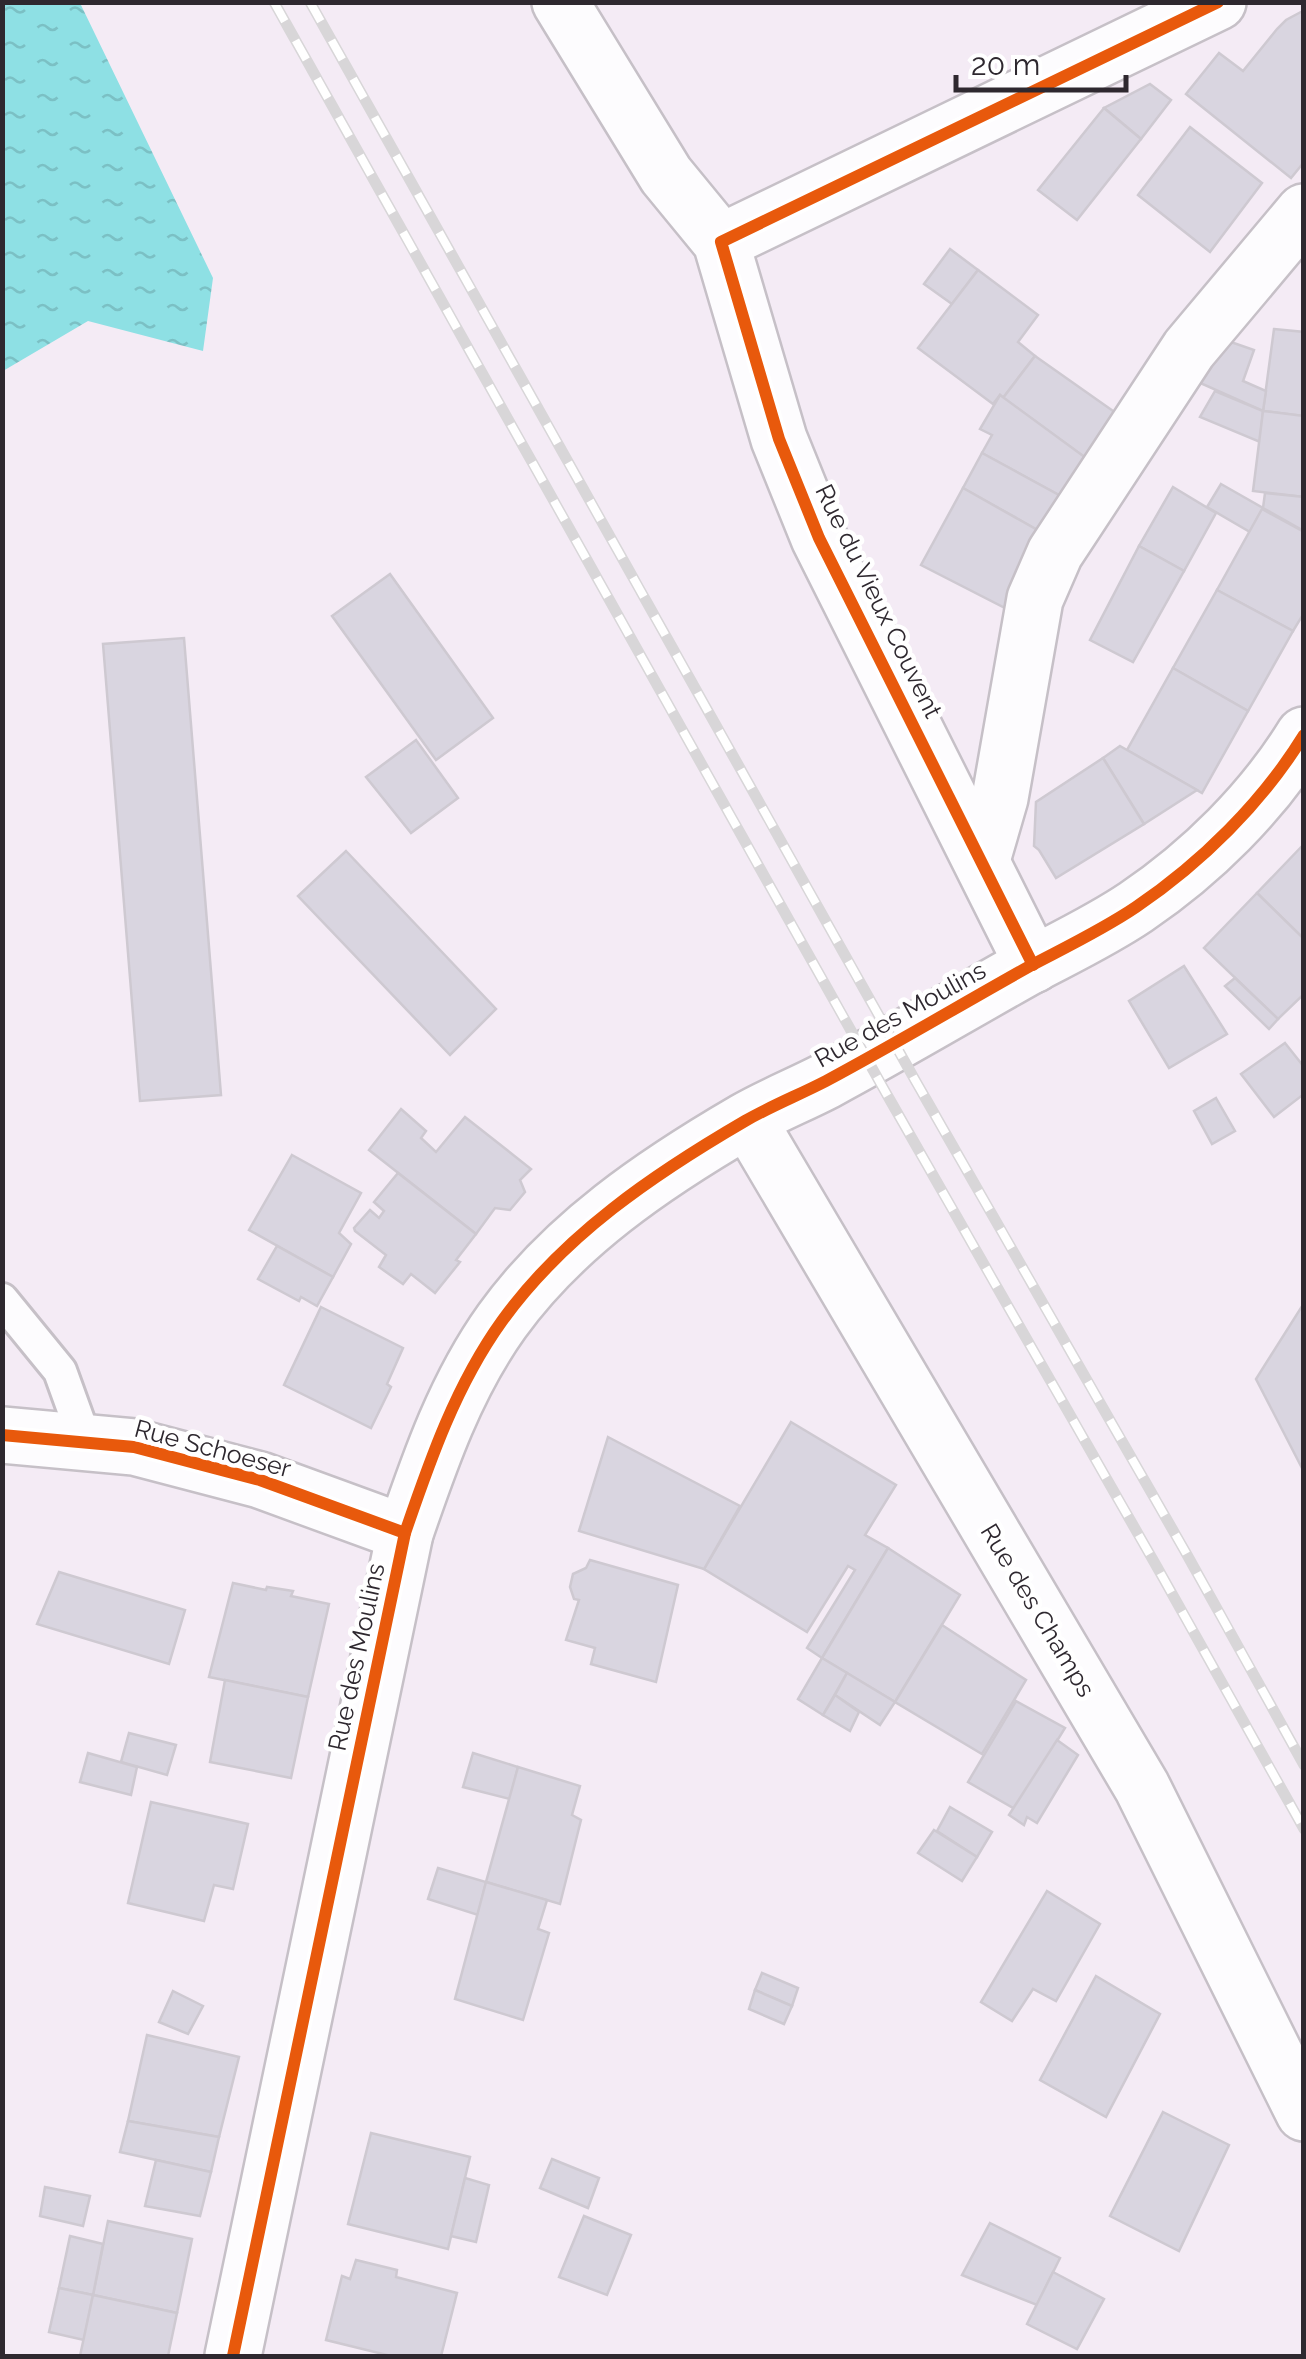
<svg xmlns="http://www.w3.org/2000/svg" width="1306" height="2359" font-family="Raleway,sans-serif">
  <style>
    .water { fill: url(#water-ripples) }
    .building { fill: #d9d5e0; stroke: #cec9d1; stroke-width: 2.5 }
    .lines { fill: none; stroke-linecap: round; stroke-linejoin: round }
    .service-casing { stroke: #c6c0c7; stroke-width: 38 }
    .minor-casing { stroke: #c6c0c7; stroke-width: 60 }
    .secondary-casing { stroke: #c6c0c7; stroke-width: 60 }
    .service { stroke: #fdfcfe; stroke-width: 32 }
    .minor { stroke: #fdfcfe; stroke-width: 55 }
    .secondary { stroke: #fdfcfe; stroke-width: 55 }
    .rail-casing { stroke: #d8d6d8; stroke-width: 11 }
    .rail { stroke: #fff; stroke-width: 8; stroke-dasharray: 22; stroke-linecap: butt }
    .cycleway-casing { stroke: #fff; stroke-width: 19 }
    .cycleway { stroke: #e8590c; stroke-width: 12 }
    .labels { text-anchor: middle; stroke-width: 9; stroke-linejoin: round; paint-order: stroke }
    .street-label { font-size: 25px; fill: #2e282f; stroke: #fff }
  </style>
  <defs>
    <pattern id="water-ripples" width="26" height="14" patternUnits="userSpaceOnUse" patternTransform="scale(2.5)"><rect width="26" height="14" fill="#8ee0e4"/><path d="M2 4q2-2 4 0t4 0M15 11q2-2 4 0t4 0" fill="none" stroke="#7bc0c4"/></pattern>
  </defs>
  <rect width="100%" height="100%" fill="#f4ebf5"/>
  <path class="water" d="M2,3H80L213,278L203,351L88,321L3,371Z"/>
  <g class="building">
    <path d="M1301,12H1304V162L1291,178L1186,94L1219,53L1243,71L1277,29L1286,20Z"/>
    <path d="M1150,84L1171,100L1141,139L1104,108Z"/>
    <path d="M1104,108L1141,139L1077,220L1038,190Z"/>
    <path d="M1190,127L1262,183L1210,252L1138,195Z"/>
    <path d="M950,249L978,270L952,304L924,284Z"/>
    <path d="M978,270L1038,315L1018,342L1035,356L1003,398L1000,395L993,404L918,348Z"/>
    <path d="M1274,329L1304,332V416L1263,411Z"/>
    <path d="M1228,341L1254,350L1243,381L1266,391L1263,411L1198,382Z"/>
    <path d="M1035,356L1123,418L1090,461L1003,398Z"/>
    <path d="M1215,391L1263,411L1260,442L1200,417Z"/>
    <path d="M1000,395L1090,461L1068,500L982,453L992,435L980,429Z"/>
    <path d="M1263,411L1304,416V497L1253,491Z"/>
    <path d="M982,453L1068,500L1048,536L963,488Z"/>
    <path d="M1221,484L1263,508L1250,532L1207,507Z"/>
    <path d="M1173,487L1216,513L1184,571L1139,546Z"/>
    <path d="M963,488L1048,536L1009,610L921,565Z"/>
    <path d="M1265,493L1304,497V531L1263,508Z"/>
    <path d="M1262,509L1304,532V613L1293,631L1217,590Z"/>
    <path d="M1139,546L1184,571L1133,662L1090,640Z"/>
    <path d="M390,574L493,718L436,760L332,616Z"/>
    <path d="M1217,590L1293,631L1248,711L1173,668Z"/>
    <path d="M184,638L221,1095L140,1101L103,644Z"/>
    <path d="M1173,668L1248,711L1202,793L1127,750Z"/>
    <path d="M416,740L458,798L411,833L366,777Z"/>
    <path d="M1120,746L1197,790L1144,824L1103,758Z"/>
    <path d="M1103,758L1144,824L1056,878L1039,850L1034,846L1036,802Z"/>
    <path d="M1304,844V939L1257,893Z"/>
    <path d="M346,851L496,1009L450,1055L298,896Z"/>
    <path d="M1257,893L1304,939V994L1278,1019L1204,948Z"/>
    <path d="M1184,966L1227,1034L1169,1068L1129,1001Z"/>
    <path d="M1235,978L1278,1019L1269,1029L1225,986Z"/>
    <path d="M1285,1043L1304,1067V1094L1274,1117L1241,1074Z"/>
    <path d="M1216,1098L1235,1131L1212,1144L1194,1111Z"/>
    <path d="M401,1109L426,1131L421,1138L436,1152L465,1117L531,1169L520,1180L525,1192L510,1210L495,1208L476,1234L369,1150Z"/>
    <path d="M292,1155L361,1193L339,1233L351,1244L333,1277L249,1230Z"/>
    <path d="M398,1173L476,1234L456,1260L460,1262L435,1293L411,1274L403,1284L379,1267L386,1255L355,1231L354,1228L370,1210L379,1218L384,1211L374,1202Z"/>
    <path d="M277,1246L333,1277L317,1306L301,1297L299,1301L258,1279Z"/>
    <path d="M1304,1303V1472L1256,1379Z"/>
    <path d="M321,1307L403,1348L387,1384L391,1387L371,1428L284,1385Z"/>
    <path d="M791,1422L896,1485L865,1535L888,1548L822,1658L807,1648L855,1570L848,1566L807,1632L704,1569Z"/>
    <path d="M608,1437L740,1506L704,1569L579,1531Z"/>
    <path d="M888,1548L960,1595L895,1702L822,1658Z"/>
    <path d="M590,1560L678,1585L656,1682L591,1664L595,1648L566,1640L579,1600L574,1599L570,1587L573,1574L586,1568Z"/>
    <path d="M59,1572L185,1610L169,1664L37,1624Z"/>
    <path d="M233,1583L266,1590L267,1587L293,1591L291,1596L329,1604L308,1697L209,1677Z"/>
    <path d="M942,1625L1026,1680L982,1754L895,1702Z"/>
    <path d="M822,1658L847,1673L823,1715L798,1699Z"/>
    <path d="M847,1673L895,1702L880,1725L835,1695Z"/>
    <path d="M225,1680L308,1697L291,1778L210,1762Z"/>
    <path d="M835,1695L859,1712L850,1731L823,1715Z"/>
    <path d="M1016,1701L1065,1728L1015,1809L968,1782Z"/>
    <path d="M129,1733L176,1745L167,1775L121,1762Z"/>
    <path d="M1057,1740L1078,1755L1037,1823L1027,1817L1024,1825L1009,1815Z"/>
    <path d="M88,1753L137,1767L131,1795L80,1782Z"/>
    <path d="M473,1753L518,1767L510,1799L463,1787Z"/>
    <path d="M518,1767L580,1786L572,1815L581,1820L560,1904L486,1882Z"/>
    <path d="M151,1802L248,1824L233,1889L214,1885L204,1921L128,1903Z"/>
    <path d="M950,1807L992,1832L977,1857L937,1831Z"/>
    <path d="M934,1830L977,1857L962,1881L918,1853Z"/>
    <path d="M438,1868L486,1882L478,1915L428,1899Z"/>
    <path d="M486,1882L547,1900L538,1929L549,1933L523,2020L455,1999Z"/>
    <path d="M1047,1891L1100,1924L1056,2001L1033,1989L1012,2021L981,2002Z"/>
    <path d="M762,1973L798,1988L792,2006L755,1990Z"/>
    <path d="M1096,1976L1160,2014L1106,2117L1040,2080Z"/>
    <path d="M755,1990L792,2006L784,2024L749,2009Z"/>
    <path d="M173,1991L203,2006L188,2034L159,2022Z"/>
    <path d="M147,2035L239,2057L219,2137L128,2121Z"/>
    <path d="M1163,2112L1229,2145L1179,2251L1110,2216Z"/>
    <path d="M128,2121L219,2137L211,2172L120,2152Z"/>
    <path d="M371,2133L470,2157L448,2249L348,2224Z"/>
    <path d="M552,2159L599,2178L588,2208L540,2188Z"/>
    <path d="M156,2160L211,2172L200,2216L145,2206Z"/>
    <path d="M465,2178L489,2185L476,2242L451,2236Z"/>
    <path d="M45,2187L90,2196L83,2226L40,2216Z"/>
    <path d="M584,2216L631,2235L607,2295L559,2277Z"/>
    <path d="M108,2221L192,2239L177,2313L93,2295Z"/>
    <path d="M990,2223L1060,2258L1037,2305L962,2275Z"/>
    <path d="M70,2236L103,2244L93,2295L59,2288Z"/>
    <path d="M356,2260L397,2270L396,2277L457,2293L441,2356H391L326,2340L342,2276L350,2279Z"/>
    <path d="M1053,2272L1104,2299L1077,2349L1027,2324Z"/>
    <path d="M59,2288L93,2295L84,2340L49,2332Z"/>
    <path d="M93,2295L177,2313L168,2356H80Z"/>
  </g>
  <g class="lines">
    <defs>
      <path id="service" d="M2,1300L60,1371L86,1443"/>
      <g id="minor">
        <path d="M560,2L666,175L721,242L779,439L819,538L1033,965"/>
        <path d="M721,242L1218,2"/>
        <path d="M982,860L1000,798L1035,599L1055,553L1189,349L1304,212"/>
        <path d="M748,1120L1142,1787L1304,2113"/>
        <path d="M2,1435L134,1447L260,1480L405,1533"/>
      </g>
      <path id="secondary" d="M233,2356L405,1533C430,1460 456,1385 502,1321C564,1235 654,1174 745,1121C771,1106 799,1095 826,1081C895,1044 962,1004 1030,966C1066,947 1102,930 1136,907C1201,863 1262,803 1304,735"/>
    </defs>
    <use href="#service" class="service-casing"/>
    <use href="#minor" class="minor-casing"/>
    <use href="#secondary" class="secondary-casing"/>
    <use href="#service" class="service"/>
    <use href="#minor" class="minor"/>
    <use href="#secondary" class="secondary"/>
    <defs>
      <g id="rail">
        <path d="M274,2L886,1093L1157,1567L1304,1829"/>
        <path d="M310,2L915,1080L1186,1553L1304,1765"/>
      </g>
    </defs>
    <use href="#rail" class="rail-casing"/>
    <use href="#rail" class="rail"/>
    <defs>
      <g id="cycleway">
        <path d="M1033,965L819,538L779,439L721,242L1218,2"/>
        <path d="M2,1435L134,1447L260,1480L405,1533"/>
        <path d="M233,2356L405,1533C430,1460 456,1385 502,1321C564,1235 654,1174 745,1121C771,1106 799,1095 826,1081C895,1044 962,1004 1030,966C1066,947 1102,930 1136,907C1201,863 1262,803 1304,735"/>
      </g>
    </defs>
    <use href="#cycleway" class="cycleway-casing"/>
    <use href="#cycleway" class="cycleway"/>
  </g>
  <g class="labels">
    <g class="street-label">
      <text transform="translate(879 601) rotate(64)" y="9">Rue du Vieux Couvent</text>
      <text transform="translate(900 1014) rotate(-29)" y="9">Rue des Moulins</text>
      <text transform="translate(213 1448) rotate(15)" y="9">Rue Schoeser</text>
      <text transform="translate(1038 1610) rotate(59)" y="9">Rue des Champs</text>
      <text transform="translate(356 1657) rotate(-78)" y="9">Rue des Moulins</text>
    </g>
  </g>
  <rect width="1306" height="2359" fill="none" stroke="#2e282f" stroke-width="10"/>
  <path d="M956 75v15h170v-15" fill="none" stroke="#2e282f" stroke-width="5"/>
  <text x="971" y="75" font-size="30" fill="#2e282f" stroke="#ffffff" stroke-width="8" paint-order="stroke">20 m</text>
</svg>
